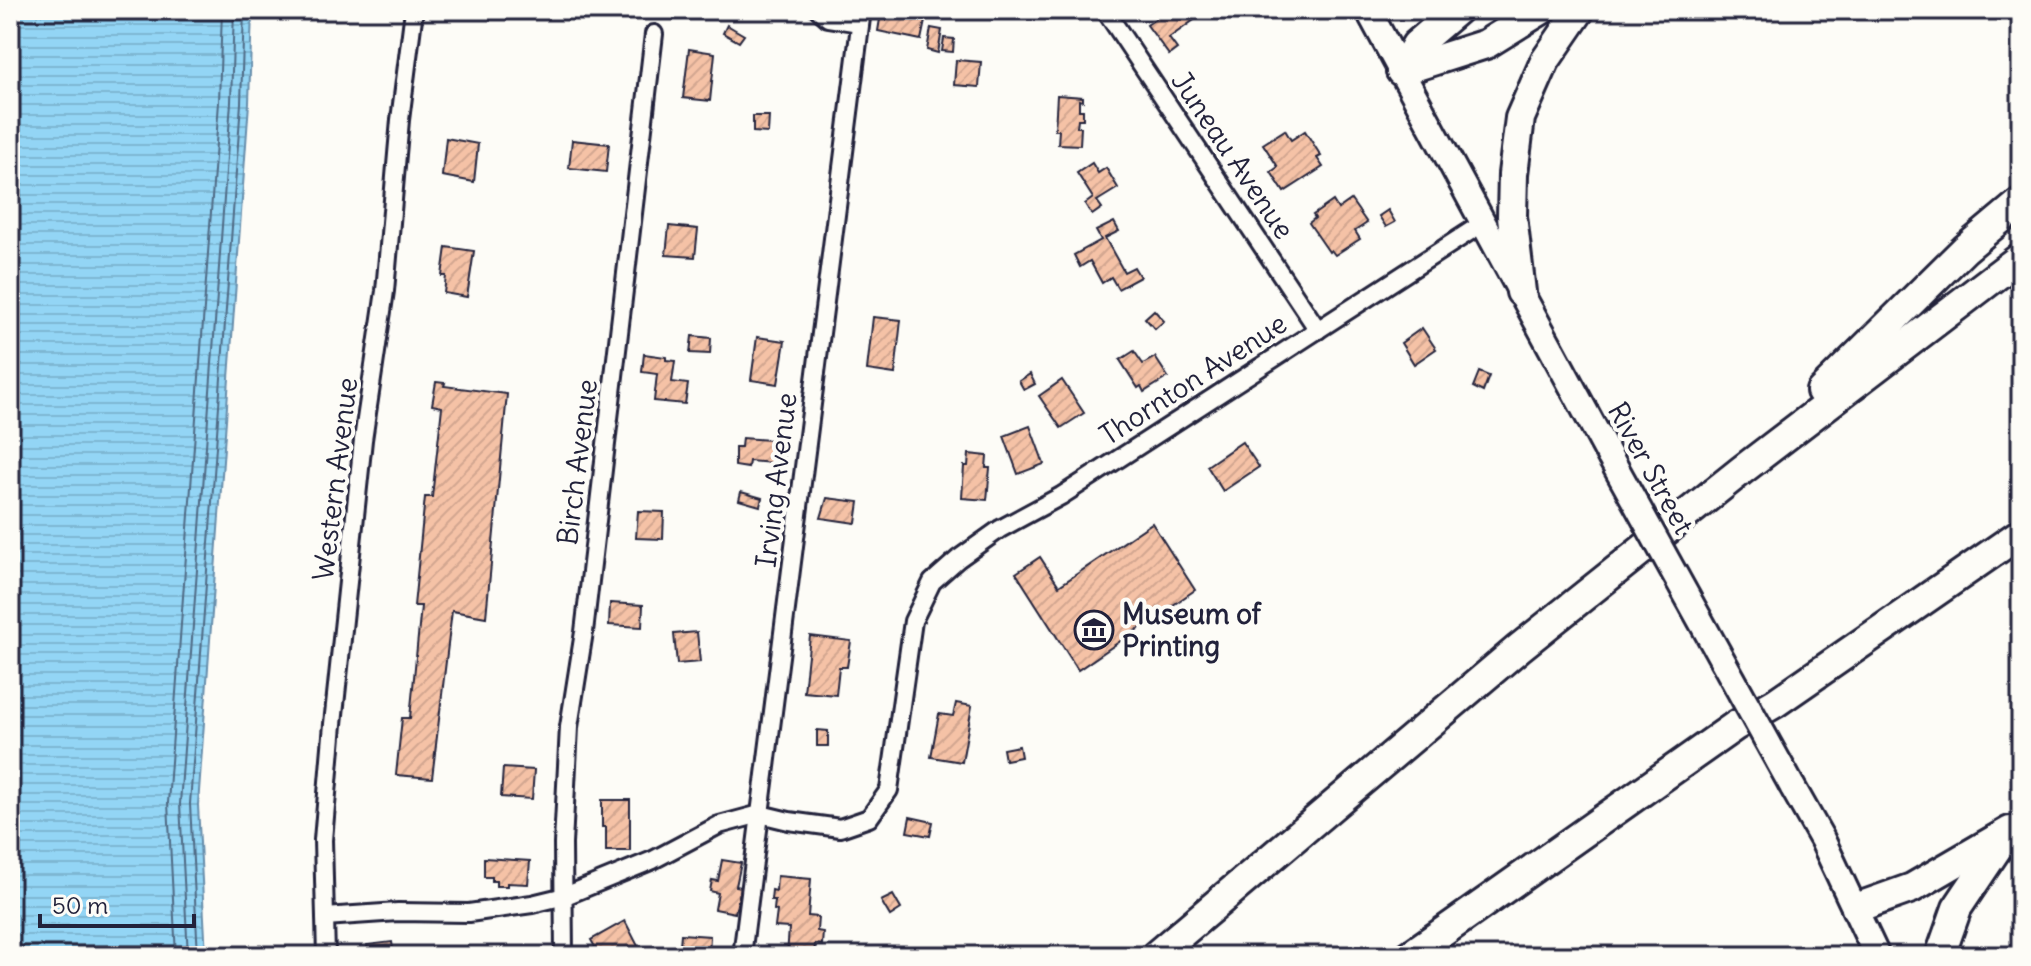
<svg xmlns="http://www.w3.org/2000/svg" width="2031" height="966" font-family="Delius,sans-serif">
  <style>
    .water { fill: url(#water-rules); stroke: #668dab; stroke-width: 2 }
    .lines { fill: none; stroke-linecap: round; stroke-linejoin: round }
    .shore { stroke: #4f6a85; stroke-width: 2 }
    .building { fill: url(#building-hatch); stroke: #22223b; stroke-width: 2 }
    .street-casing { stroke: #22223b; stroke-width: 22 }
    .primary-casing { stroke: #22223b; stroke-width: 30 }
    .highway-casing { stroke: #22223b; stroke-width: 34 }
    .street { stroke: #fdfcf7; stroke-width: 16 }
    .primary { stroke: #fdfcf7; stroke-width: 24 }
    .highway { stroke: #fdfcf7; stroke-width: 28 }
    .primary-bridge-casing { stroke: #22223b; stroke-width: 30; stroke-linecap: butt }
    .primary-bridge { stroke: #fdfcf7; stroke-width: 24 }
    .labels { text-anchor: middle; stroke-width: 8; stroke-linejoin: round; paint-order: stroke }
    .street-label { font-size: 28px; fill: #22223b; stroke: #fdfcf7 }
    .poi-label { font-size: 28px; font-weight: bold; fill: #22223b; stroke: #fdfcf7; text-anchor: start }
  </style>
  <defs>
    <pattern id="water-rules" width="6" height="5" patternUnits="userSpaceOnUse" patternTransform="scale(2)"><rect width="6" height="5" fill="#93d5f5"/><path d="M0 2.5h6" fill="none" stroke="#7eb7d3"/></pattern>
    <pattern id="building-hatch" width="6" height="6" patternUnits="userSpaceOnUse" patternTransform="scale(2)"><rect width="6" height="6" fill="#f5c2a6"/><path d="M-1 1l2-2M0 6l6-6M5 7l2-2" fill="none" stroke="#d2a690"/></pattern>
  </defs>
  <rect width="100%" height="100%" fill="#fdfcf7"/>
  <filter id="ink" filterUnits="userSpaceOnUse"><feTurbulence type="fractalNoise" baseFrequency=".0125" numOctaves="2"/><feDisplacementMap in="SourceGraphic" scale="16" xChannelSelector="R" yChannelSelector="G"/><feConvolveMatrix kernelMatrix="1 2 1 2 8 2 1 2 1" color-interpolation-filters="sRGB"/></filter>
  <g filter="url(#ink)">
    <path class="water" d="M10,10H252L249,103L198,805L206,956H10Z"/>
    <g class="lines">
      <g class="shore">
        <path d="M176,956L168,803L219,102L222,10"/>
        <path d="M188,956L180,804L231,102L234,10"/>
        <path d="M198,956L190,804L241,103L244,10"/>
      </g>
    </g>
    <g class="building">
      <path d="M1167,10H1208L1169,38L1177,49L1169,55L1147,25Z"/>
      <path d="M881,13L925,21L921,40L878,31Z"/>
      <path d="M727,25L744,35L739,42L723,33Z"/>
      <path d="M931,28L942,30L938,53L927,50Z"/>
      <path d="M944,38L954,39L953,52L942,51Z"/>
      <path d="M689,49L715,53L710,101L683,98Z"/>
      <path d="M956,60L981,62L979,87L954,85Z"/>
      <path d="M1057,95L1083,97V101L1079,100V110H1083V119H1078L1077,127H1081L1080,145L1058,144L1059,130H1055Z"/>
      <path d="M753,116H769L768,133L753,132Z"/>
      <path d="M1285,130L1291,140L1305,131L1321,156L1317,158L1323,167L1284,192L1271,172L1278,167L1263,144Z"/>
      <path d="M446,138L478,144L474,182L442,176Z"/>
      <path d="M572,140L609,144L606,172L569,168Z"/>
      <path d="M1092,163L1098,173L1106,168L1118,188L1097,201L1102,208L1092,215L1085,204L1093,198L1077,173Z"/>
      <path d="M1351,200L1367,223L1355,231L1360,239L1335,255L1331,250L1329,252L1309,223L1315,218L1313,215L1333,201L1338,209Z"/>
      <path d="M1388,210L1395,222L1386,227L1379,216Z"/>
      <path d="M1114,222L1119,231L1105,238L1124,272L1134,267L1140,277L1118,289L1111,277L1102,283L1090,261L1080,267L1074,255L1101,240L1096,231Z"/>
      <path d="M669,226L698,229L695,257L666,255Z"/>
      <path d="M446,247L474,251L467,297L444,293L446,276H442Z"/>
      <path d="M1154,310L1164,321L1155,329L1145,318Z"/>
      <path d="M873,317L901,320L895,374L867,370Z"/>
      <path d="M1422,328L1436,349L1414,364L1401,343Z"/>
      <path d="M692,336L711,338L710,354L690,353Z"/>
      <path d="M757,337L785,341L778,384L751,380Z"/>
      <path d="M1134,351L1143,364L1155,357L1168,377L1144,392L1141,386L1138,388L1120,360Z"/>
      <path d="M644,354L666,357V360L675,361L672,382L688,384L685,404L654,401L657,374L642,372Z"/>
      <path d="M1479,372L1489,376L1483,392L1473,387Z"/>
      <path d="M1030,374L1035,384L1024,390L1019,381Z"/>
      <path d="M1062,380L1084,413L1061,428L1039,396Z"/>
      <path d="M436,382L445,383L444,386L507,394L486,617L452,611L432,778L396,775L402,718H410L421,606H414L425,497H432L442,407L432,405Z"/>
      <path d="M1030,426L1044,464L1018,474L1004,436Z"/>
      <path d="M742,438L784,441L783,464L749,461L748,468L735,466V447H741Z"/>
      <path d="M1242,442L1259,467L1223,491L1207,466Z"/>
      <path d="M969,454L987,456L986,468H990L987,500L962,498L964,466H968Z"/>
      <path d="M741,492L762,498L760,506L739,500Z"/>
      <path d="M827,498L859,502L856,523L821,518Z"/>
      <path d="M638,511L664,512L663,539L636,538Z"/>
      <path d="M1152,523L1195,590L1078,670L1016,573L1040,557L1059,586Z"/>
      <path d="M610,603L643,605L642,627L609,625Z"/>
      <path d="M697,632L700,662L677,664L674,634Z"/>
      <path d="M810,636L851,641L847,667H839L836,695L804,692Z"/>
      <path d="M956,703L972,706L962,762L931,757L939,714L953,716Z"/>
      <path d="M817,730L828,731V746H817Z"/>
      <path d="M1019,746L1021,757L1005,760L1003,749Z"/>
      <path d="M503,768L534,770L532,799L501,797Z"/>
      <path d="M602,800H630V851H606V827H602Z"/>
      <path d="M910,817L933,822L930,836L907,832Z"/>
      <path d="M484,858L530,861L528,884L507,883V886H496V881H492V877H484Z"/>
      <path d="M722,860L741,863L736,886L741,887L735,913L715,909L718,893L710,891L712,880L718,881Z"/>
      <path d="M777,876L811,879L808,916L818,917L817,931L823,932L822,945L815,944L814,956H787L789,928L775,927L777,911L774,910L775,900H771L772,890L776,891Z"/>
      <path d="M893,895L901,909L890,916L881,901Z"/>
      <path d="M625,921L639,948L625,956H600L591,940Z"/>
      <path d="M681,934L710,936L709,956H679Z"/>
      <path d="M392,942L394,956H369L367,945Z"/>
    </g>
    <g class="lines">
      <defs>
        <g id="street">
          <path d="M819,10L828,18L860,23"/>
          <path d="M1105,10L1318,330"/>
          <path d="M325,917L398,912L469,913L532,904L565,896L653,860L719,825L760,814L789,821L840,828L869,818L889,790L913,621L932,582L958,559L1000,529L1061,496L1483,223"/>
          <path d="M326,956L323,840L333,724L363,440L385,291L400,120L414,10"/>
          <path d="M564,956L563,844L569,727L584,632L654,34"/>
          <path d="M742,956L862,10"/>
        </g>
        <g id="primary">
          <path d="M1368,10L1610,457"/>
          <path d="M1792,786L1822,839L1877,956"/>
        </g>
        <g id="highway">
          <path d="M1401,71L1486,44L1541,10"/>
          <path d="M1401,71L1416,45L1457,10"/>
          <path d="M1521,292L1512,216L1513,174L1520,118L1545,61L1580,10"/>
          <path d="M1821,391L1965,249L2021,202"/>
          <path d="M1856,908L1912,888L2010,831"/>
          <path d="M1155,956L1519,648L1742,470L2021,257"/>
          <path d="M1409,956L1735,726L1775,703L2021,533"/>
          <path d="M1940,956L1957,908L2002,841"/>
        </g>
      </defs>
      <use href="#street" class="street-casing"/>
      <use href="#primary" class="primary-casing"/>
      <use href="#highway" class="highway-casing"/>
      <use href="#street" class="street"/>
      <use href="#primary" class="primary"/>
      <use href="#highway" class="highway"/>
      <defs>
        <path id="primary-bridge" d="M1610,457L1792,786"/>
      </defs>
      <use href="#primary-bridge" class="primary-bridge-casing"/>
      <use href="#primary-bridge" class="primary-bridge"/>
    </g>
  </g>
  <defs>
    <symbol id="museum-ring" viewBox="-11 -11 22 22"><circle r="9.5" fill="#fdfcf7" stroke="#22223b" stroke-width="1.5"/><path d="M0-6L6-3V-2H-6V-3ZM-5-1h2V3h-2ZM-1-1h2V3h-2ZM3-1h2V3H3ZM-6 4H6V6H-6Z" fill="#22223b"/></symbol>
  </defs>
  <g fill-rule="evenodd">
    <use href="#museum-ring" x="1072" y="608" width="44" height="44"/>
  </g>
  <g class="labels">
    <g class="street-label">
      <text transform="translate(1233 155) rotate(56)" y="10">Juneau Avenue</text>
      <text transform="translate(1193 379) rotate(-33)" y="10">Thornton Avenue</text>
      <text transform="translate(577 462) rotate(-83)" y="10">Birch Avenue</text>
      <text transform="translate(1651 468) rotate(61)" y="10">River Street</text>
      <text transform="translate(335 479) rotate(-83)" y="10">Western Avenue</text>
      <text transform="translate(776 480) rotate(-83)" y="10">Irving Avenue</text>
    </g>
    <g class="poi-label">
      <text x="1122" y="624">Museum of<tspan x="1122" dy="32">Printing</tspan></text>
    </g>
  </g>
  <rect width="2031" height="966" fill="none" stroke="#fdfcf7" stroke-width="40"/>
  <rect x="20" y="20" width="1991" height="926" fill="none" stroke="#22223b" stroke-width="3" filter="url(#ink)"/>
  <path d="M40 914v12h154v-12" fill="none" stroke="#22223b" stroke-width="4"/>
  <text x="52" y="914" font-size="24" fill="#22223b" stroke="#fdfcf7" stroke-width="6" paint-order="stroke">50 m</text>
</svg>
